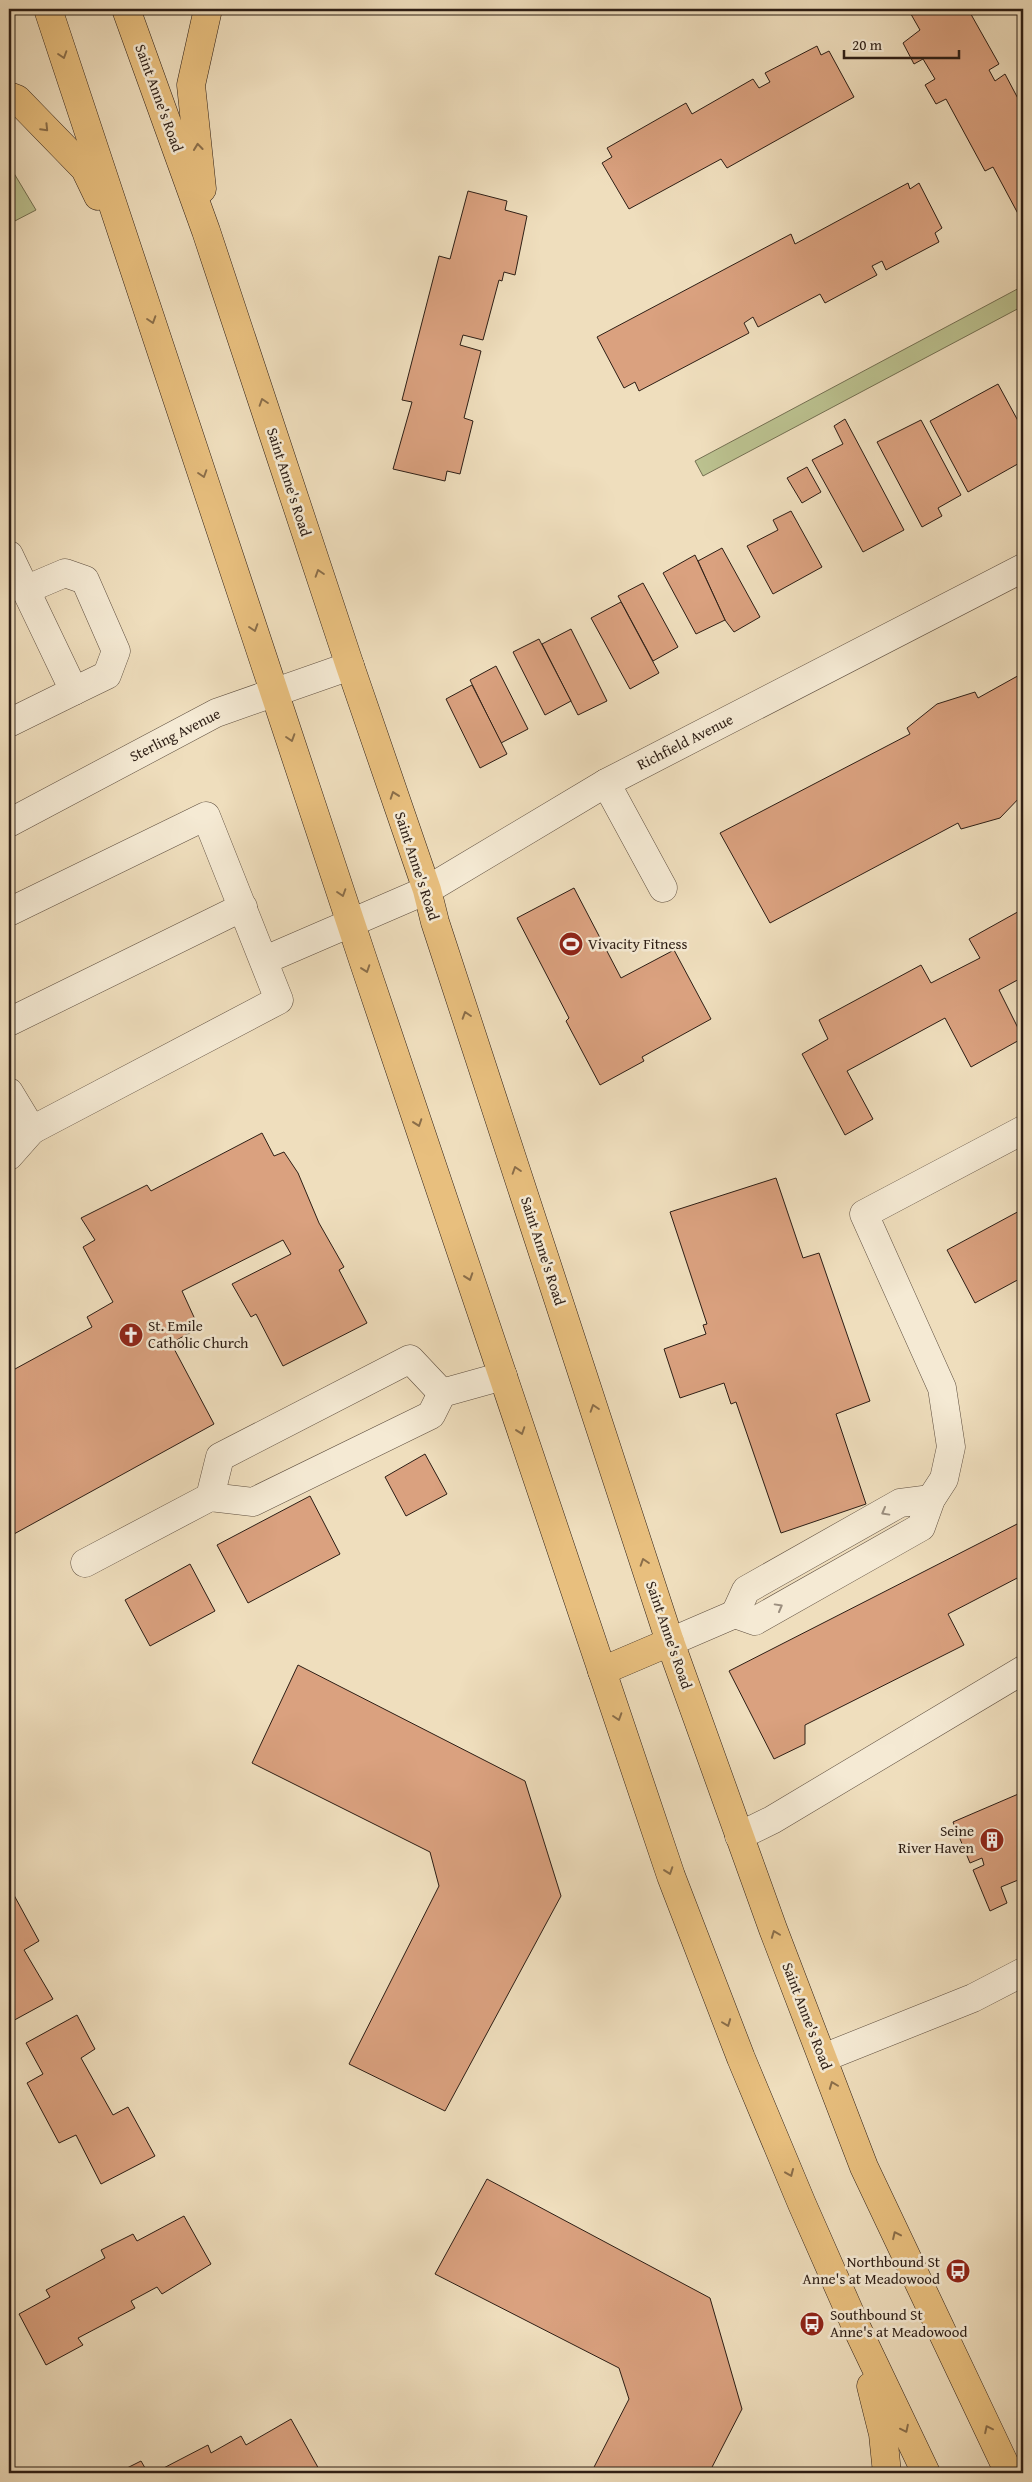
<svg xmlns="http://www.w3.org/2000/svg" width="1032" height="2482" font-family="'Gentium Book Plus',serif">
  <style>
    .green { fill: #bbc18f; stroke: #747052 }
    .building { fill: #daa17f; stroke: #2d1e15 }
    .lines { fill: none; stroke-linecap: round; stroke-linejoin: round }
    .minor-casing { stroke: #5e4e3f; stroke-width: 29 }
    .major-casing { stroke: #2d1e15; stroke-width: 29 }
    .minor { stroke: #f5ead4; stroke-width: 28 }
    .major { stroke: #e8bf7e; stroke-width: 28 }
    .oneway { stroke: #8a6e4a }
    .oneway2 { stroke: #9b8e7e }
    .labels { text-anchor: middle; stroke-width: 5; stroke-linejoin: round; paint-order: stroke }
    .street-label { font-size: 15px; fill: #2d1e15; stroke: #f5ead4 }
    .poi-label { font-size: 15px; fill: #2d1e15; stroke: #f5ead4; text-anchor: start }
  </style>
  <rect width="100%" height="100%" fill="#efdebd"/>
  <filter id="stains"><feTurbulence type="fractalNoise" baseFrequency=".004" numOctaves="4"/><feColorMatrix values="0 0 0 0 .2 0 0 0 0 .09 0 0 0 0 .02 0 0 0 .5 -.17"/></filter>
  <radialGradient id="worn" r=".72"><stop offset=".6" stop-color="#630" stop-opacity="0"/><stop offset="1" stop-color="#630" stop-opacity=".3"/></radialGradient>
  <g class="green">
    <path d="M9,165L36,210L9,224Z"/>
    <path d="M1023,286V306L703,476L695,461Z"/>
  </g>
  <g class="building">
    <path d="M908,9H968L999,64L989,70L995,81L1005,74L1023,108V223L993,167L985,171L946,99L936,104L925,85L935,79L923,59L914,64L903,43L920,30Z"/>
    <path d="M817,46L821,55L829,51L854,97L727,168L721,159L629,209L602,163L612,157L607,148L686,103L692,114L753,79L759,88L770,82L765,73Z"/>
    <path d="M908,183L910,189L919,183L942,228L935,233L939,242L886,270L882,261L872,266L877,275L825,303L820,294L758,327L753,317L744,323L749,333L639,391L635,382L624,388L597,337L791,234L795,244Z"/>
    <path d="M468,191L507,201L505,210L527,216L515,275L504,272L502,281L499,280L483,340L463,335L460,345L481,351L464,418L473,421L460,474L447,471L445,481L393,469L412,402L402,400L439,256L450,259Z"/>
    <path d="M998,384L1023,430V461L968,492L930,421Z"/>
    <path d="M845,419L904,530L863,552L812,460L843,444L834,426Z"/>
    <path d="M921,420L961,495L938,508L942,516L922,527L877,442Z"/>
    <path d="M807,467L821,492L802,503L787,478Z"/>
    <path d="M791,511L822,567L773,594L747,546L778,530L773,520Z"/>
    <path d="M722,548L760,617L734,632L725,620L698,561Z"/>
    <path d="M695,555L725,620L696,634L663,573Z"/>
    <path d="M643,583L678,647L653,661L618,596Z"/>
    <path d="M621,602L659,673L630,689L591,618Z"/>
    <path d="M571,629L607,701L578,715L542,644Z"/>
    <path d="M539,639L571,701L545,715L513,652Z"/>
    <path d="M496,666L528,729L501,743L470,680Z"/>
    <path d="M1023,673V794L1000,818L961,829L958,823L770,923L720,833L910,734L907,728L937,704L975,692L978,698Z"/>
    <path d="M472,685L507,754L480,768L446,699Z"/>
    <path d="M574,888L621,978L674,950L711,1019L642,1057L644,1061L600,1085L566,1021L569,1018L517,918Z"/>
    <path d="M1023,909V977L999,990L1023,1038L971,1067L945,1018L847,1071L873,1119L845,1135L802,1054L828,1039L819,1020L921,965L931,983L980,958L969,939Z"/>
    <path d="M262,1133L274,1156L284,1152L298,1173L319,1223L344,1267L339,1270L367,1323L283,1366L256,1314L251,1317L232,1284L291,1254L283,1240L182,1291L199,1328L171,1343L214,1424L14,1534L9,1524V1368L13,1366L15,1369L92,1327L87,1317L113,1302L83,1247L95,1240L81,1218L147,1185L151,1191Z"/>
    <path d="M776,1178L803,1258L819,1253L870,1401L836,1414L866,1504L781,1533L736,1402L731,1404L724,1383L680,1398L664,1349L706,1334L703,1325L707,1324L670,1212Z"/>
    <path d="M1023,1209V1277L975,1303L947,1250Z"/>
    <path d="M425,1454L447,1494L406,1516L385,1477Z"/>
    <path d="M310,1496L340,1554L248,1603L217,1545Z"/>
    <path d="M1023,1521V1575L948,1614L964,1645L805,1725V1744L774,1759L729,1671Z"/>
    <path d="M190,1564L215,1611L150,1646L125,1600Z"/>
    <path d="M298,1665L525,1781L561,1896L445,2111L349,2064L439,1886L430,1852L252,1763Z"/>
    <path d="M1023,1792V1878L1001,1887L1007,1903L990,1911L973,1870L984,1865L982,1858L970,1863L953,1822Z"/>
    <path d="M9,1886L39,1941L24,1950L53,1999L9,2023Z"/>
    <path d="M77,2015L95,2049L81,2058L113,2115L128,2107L155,2156L101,2184L76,2135L59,2143L27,2083L43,2074L26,2043Z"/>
    <path d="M487,2179L710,2298L742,2409L709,2473H591L629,2399L619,2368L435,2274Z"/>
    <path d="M184,2216L211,2264L162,2294L157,2287L131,2301L135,2308L78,2338L83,2345L46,2365L19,2314L50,2297L46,2290L105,2258L101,2250L133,2234L137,2241Z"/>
    <path d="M291,2419L320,2471L316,2473H154L208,2445L211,2453L241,2436L246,2445Z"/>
    <path d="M141,2461L148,2473H117Z"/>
  </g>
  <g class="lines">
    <defs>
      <g id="minor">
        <path d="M9,555L74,691L9,723"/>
        <path d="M25,590L65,573L85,580L116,651L107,675L74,691"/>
        <path d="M606,783L663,888"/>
        <path d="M9,823L216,713L350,666"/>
        <path d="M9,912L206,816L279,1000L32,1130L9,1092"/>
        <path d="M265,960L427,890L606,783L1023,568"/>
        <path d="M9,1022L243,907"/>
        <path d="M9,1156L32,1130"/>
        <path d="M210,1497L220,1457L410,1359L442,1393L503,1376"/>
        <path d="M85,1563L210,1497L253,1502L431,1415L442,1393"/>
        <path d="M735,1614L746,1590L900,1503L931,1499"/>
        <path d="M670,1642L735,1614L755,1621L921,1527L931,1499L944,1479L951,1447L942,1388L864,1214L1023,1130"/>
        <path d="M739,1836L772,1820L1023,1670"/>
        <path d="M823,2058L973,1998L1023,1972"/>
      </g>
      <g id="major">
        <path d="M48,9L363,960L671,1876L741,2058L802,2204L854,2322L926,2473"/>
        <path d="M126,9L206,231L350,666L427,890L435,922L670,1642L773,1929L864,2167L1009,2473"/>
        <path d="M9,96L17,99L85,169L98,196"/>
        <path d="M202,189L191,85L208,9"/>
        <path d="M602,1671L670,1642"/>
        <path d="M871,2386L883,2434L887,2473"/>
      </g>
    </defs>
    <use href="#minor" class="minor-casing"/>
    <use href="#major" class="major-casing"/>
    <use href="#minor" class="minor"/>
    <use href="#major" class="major"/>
  </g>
  <defs><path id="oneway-chevron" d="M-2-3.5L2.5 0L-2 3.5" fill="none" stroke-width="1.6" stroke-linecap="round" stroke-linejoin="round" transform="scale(1.25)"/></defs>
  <g class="oneway">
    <use href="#oneway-chevron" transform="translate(63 55) rotate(72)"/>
    <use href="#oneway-chevron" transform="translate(45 128) rotate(46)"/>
    <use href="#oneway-chevron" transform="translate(198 147) rotate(-96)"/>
    <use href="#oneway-chevron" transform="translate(152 320) rotate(72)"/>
    <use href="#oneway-chevron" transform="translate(263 402) rotate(-108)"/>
    <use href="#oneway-chevron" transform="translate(203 474) rotate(72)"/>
    <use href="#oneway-chevron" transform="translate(319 573) rotate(-108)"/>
    <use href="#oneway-chevron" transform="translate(254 628) rotate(72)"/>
    <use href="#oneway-chevron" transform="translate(291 738) rotate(72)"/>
    <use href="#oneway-chevron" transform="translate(394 795) rotate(-109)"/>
    <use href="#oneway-chevron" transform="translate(342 893) rotate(72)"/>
    <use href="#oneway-chevron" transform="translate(366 969) rotate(71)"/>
    <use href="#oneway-chevron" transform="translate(466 1015) rotate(-108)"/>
    <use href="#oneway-chevron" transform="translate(418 1123) rotate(71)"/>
    <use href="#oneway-chevron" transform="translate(516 1170) rotate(-108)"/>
    <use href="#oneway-chevron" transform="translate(469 1277) rotate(71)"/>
    <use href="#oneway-chevron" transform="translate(594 1408) rotate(-108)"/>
    <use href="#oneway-chevron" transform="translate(521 1431) rotate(71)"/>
    <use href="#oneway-chevron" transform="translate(644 1562) rotate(-108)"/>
    <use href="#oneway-chevron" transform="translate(618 1717) rotate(72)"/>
    <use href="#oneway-chevron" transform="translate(669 1871) rotate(71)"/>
    <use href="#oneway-chevron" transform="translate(775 1934) rotate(-111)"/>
    <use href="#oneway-chevron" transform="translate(727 2023) rotate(69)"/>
    <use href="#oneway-chevron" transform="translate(833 2085) rotate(-111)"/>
    <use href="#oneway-chevron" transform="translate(790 2173) rotate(67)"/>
    <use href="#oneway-chevron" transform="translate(896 2235) rotate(-115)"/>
    <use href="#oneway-chevron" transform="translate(905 2429) rotate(64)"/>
    <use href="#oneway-chevron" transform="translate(988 2429) rotate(-116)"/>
  </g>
  <g class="oneway2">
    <use href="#oneway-chevron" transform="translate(885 1512) rotate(151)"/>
    <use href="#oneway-chevron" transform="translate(779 1607) rotate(-29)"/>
  </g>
  <defs>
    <symbol id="stadium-disc" viewBox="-11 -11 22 22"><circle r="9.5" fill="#8f2418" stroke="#f5ead4"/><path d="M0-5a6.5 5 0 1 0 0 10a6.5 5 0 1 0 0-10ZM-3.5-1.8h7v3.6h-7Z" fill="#fff"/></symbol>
    <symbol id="church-disc" viewBox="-11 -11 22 22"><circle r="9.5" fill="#8f2418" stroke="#f5ead4"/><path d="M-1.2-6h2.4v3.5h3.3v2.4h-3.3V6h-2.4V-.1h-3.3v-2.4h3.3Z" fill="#fff"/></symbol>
    <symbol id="building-disc" viewBox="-11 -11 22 22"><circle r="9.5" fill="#8f2418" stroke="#f5ead4"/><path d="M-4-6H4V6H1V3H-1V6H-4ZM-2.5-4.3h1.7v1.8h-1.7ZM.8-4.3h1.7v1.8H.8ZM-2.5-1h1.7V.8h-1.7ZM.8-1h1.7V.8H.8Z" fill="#fff"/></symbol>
    <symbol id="bus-disc" viewBox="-11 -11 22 22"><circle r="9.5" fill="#8f2418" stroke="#f5ead4"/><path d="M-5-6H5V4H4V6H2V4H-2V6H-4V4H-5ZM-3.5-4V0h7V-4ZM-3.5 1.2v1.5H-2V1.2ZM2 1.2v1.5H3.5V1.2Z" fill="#fff"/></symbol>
  </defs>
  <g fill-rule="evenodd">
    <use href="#stadium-disc" x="557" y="930" width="28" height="28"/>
    <use href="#church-disc" x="117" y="1321" width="28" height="28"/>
    <use href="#building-disc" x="978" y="1826" width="28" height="28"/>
    <use href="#bus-disc" x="944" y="2257" width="28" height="28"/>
    <use href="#bus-disc" x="798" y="2310" width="28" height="28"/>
  </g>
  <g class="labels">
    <g class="street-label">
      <text transform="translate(159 98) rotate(70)" y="5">Saint Anne's Road</text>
      <text transform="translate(289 482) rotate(72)" y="5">Saint Anne's Road</text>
      <text transform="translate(175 735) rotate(-27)" y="5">Sterling Avenue</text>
      <text transform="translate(685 742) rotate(-27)" y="5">Richfield Avenue</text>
      <text transform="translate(417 866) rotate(72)" y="5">Saint Anne's Road</text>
      <text transform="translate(543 1251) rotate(72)" y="5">Saint Anne's Road</text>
      <text transform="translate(669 1635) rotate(71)" y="5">Saint Anne's Road</text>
      <text transform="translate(807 2016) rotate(69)" y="5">Saint Anne's Road</text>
    </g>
    <g class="poi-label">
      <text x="588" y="949">Vivacity Fitness</text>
      <text x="148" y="1331">St. Emile<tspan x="148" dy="17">Catholic Church</tspan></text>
      <text x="974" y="1836" text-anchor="end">Seine<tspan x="974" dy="17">River Haven</tspan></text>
      <text x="940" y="2267" text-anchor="end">Northbound St<tspan x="940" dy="17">Anne's at Meadowood</tspan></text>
      <text x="830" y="2320">Southbound St<tspan x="830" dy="17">Anne's at Meadowood</tspan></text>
    </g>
  </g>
  <rect width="1032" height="2482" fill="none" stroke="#efdebd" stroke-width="30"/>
  <rect x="10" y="10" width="1012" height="2462" fill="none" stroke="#2d1e15" stroke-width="2.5"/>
  <rect x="15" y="15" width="1002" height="2452" fill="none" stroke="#2d1e15"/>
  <path d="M844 50v8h115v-8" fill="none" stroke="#2d1e15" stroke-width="2.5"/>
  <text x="852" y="50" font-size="15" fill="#2d1e15" stroke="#f5ead4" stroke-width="4" paint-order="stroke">20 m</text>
  <rect width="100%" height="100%" filter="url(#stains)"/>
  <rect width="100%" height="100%" fill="url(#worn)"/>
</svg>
